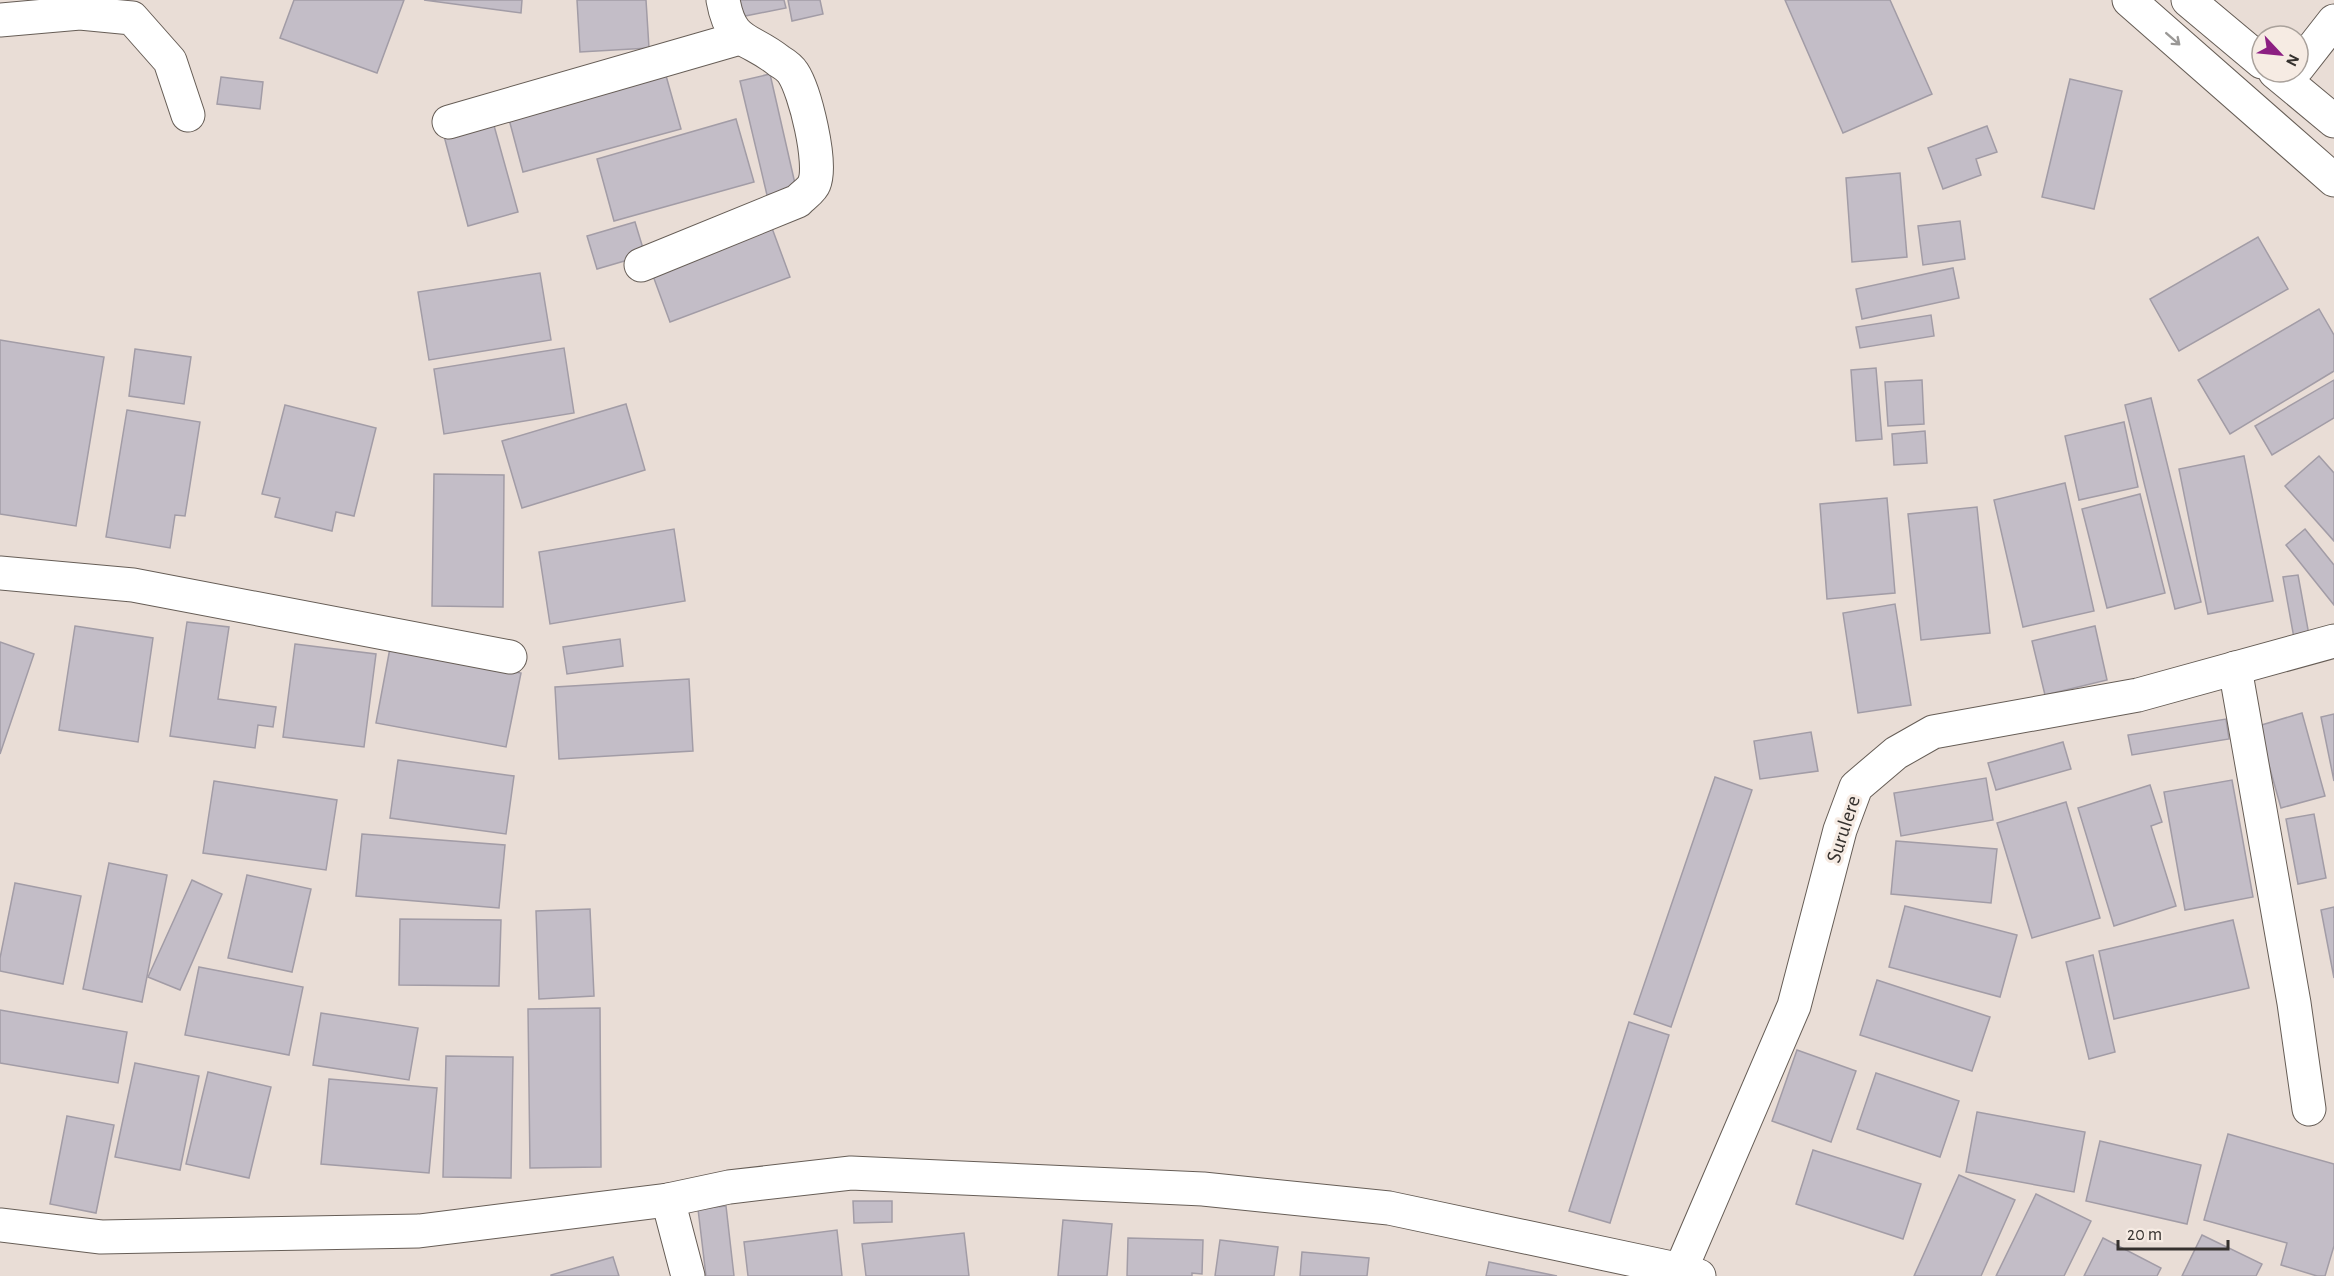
<svg xmlns="http://www.w3.org/2000/svg" width="2334" height="1276" font-family="'Alegreya Sans',sans-serif">
  <style>
    .building { fill: #c3bdc7; stroke: #a29ca6; stroke-width: 1.5 }
    .lines { fill: none; stroke-linecap: round; stroke-linejoin: round }
    .street-casing { stroke: #665d56; stroke-width: 35 }
    .secondary-casing { stroke: #665d56; stroke-width: 35 }
    .street { stroke: #fff; stroke-width: 33 }
    .secondary { stroke: #fff; stroke-width: 33 }
    .oneway { stroke: #9a9896 }
    .labels { text-anchor: middle; stroke-width: 6; stroke-linejoin: round; paint-order: stroke }
    .street-label { font-size: 21px; fill: #35312e; stroke: #f6ebe3 }
  </style>
  <rect width="100%" height="100%" fill="#e9ddd6"/>
  <g class="building">
    <path d="M294,0H404L377,73L280,38Z"/>
    <path d="M424,0H522L521,13Z"/>
    <path d="M577,0H646L649,48L580,52Z"/>
    <path d="M732,0H784L786,8L735,18Z"/>
    <path d="M788,0H820L823,14L792,21Z"/>
    <path d="M1785,0H1890L1932,94L1843,133Z"/>
    <path d="M663,65L681,129L523,172L506,108Z"/>
    <path d="M770,74L796,188L767,195L740,81Z"/>
    <path d="M221,77L263,82L260,109L217,104Z"/>
    <path d="M2070,79L2122,91L2094,209L2042,197Z"/>
    <path d="M736,119L754,182L614,221L597,159Z"/>
    <path d="M493,122L518,212L468,226L444,136Z"/>
    <path d="M1987,126L1997,152L1976,159L1981,175L1943,189L1928,148Z"/>
    <path d="M1900,173L1907,257L1852,262L1846,178Z"/>
    <path d="M769,220L790,277L670,322L649,265Z"/>
    <path d="M1960,221L1965,259L1923,265L1918,226Z"/>
    <path d="M635,222L645,255L597,269L587,236Z"/>
    <path d="M2258,237L2288,289L2179,351L2150,299Z"/>
    <path d="M1953,268L1959,298L1862,319L1856,289Z"/>
    <path d="M540,273L551,340L429,360L418,292Z"/>
    <path d="M2319,309L2334,335V371L2230,434L2198,380Z"/>
    <path d="M1931,315L1934,336L1860,348L1856,327Z"/>
    <path d="M0,340L104,357L76,526L0,514Z"/>
    <path d="M564,348L574,413L444,434L434,369Z"/>
    <path d="M135,349L191,357L184,404L129,396Z"/>
    <path d="M1876,368L1882,439L1856,441L1851,370Z"/>
    <path d="M1922,380L1924,424L1888,426L1885,382Z"/>
    <path d="M2334,380V418L2272,455L2255,426Z"/>
    <path d="M2151,398L2201,602L2175,609L2125,405Z"/>
    <path d="M626,404L645,470L522,508L502,441Z"/>
    <path d="M285,405L376,428L354,516L336,512L332,531L275,517L280,498L262,494Z"/>
    <path d="M127,410L200,422L185,516L175,515L170,548L106,537Z"/>
    <path d="M2124,422L2138,487L2079,500L2065,436Z"/>
    <path d="M1925,431L1927,463L1894,465L1892,434Z"/>
    <path d="M2244,456L2273,601L2208,614L2179,469Z"/>
    <path d="M2319,456L2334,473V541L2285,486Z"/>
    <path d="M434,474L504,475L503,607L432,606Z"/>
    <path d="M2065,483L2094,611L2023,627L1994,500Z"/>
    <path d="M2140,494L2165,593L2107,608L2082,509Z"/>
    <path d="M1887,498L1895,593L1827,599L1820,504Z"/>
    <path d="M1977,507L1990,633L1921,640L1908,514Z"/>
    <path d="M674,529L685,601L550,624L539,552Z"/>
    <path d="M2305,529L2334,565V605L2286,545Z"/>
    <path d="M2298,575L2309,635L2294,638L2283,577Z"/>
    <path d="M1895,604L1911,705L1858,713L1843,613Z"/>
    <path d="M187,622L229,627L218,699L276,707L273,727L258,725L255,748L170,736Z"/>
    <path d="M75,626L153,638L138,742L59,730Z"/>
    <path d="M2095,626L2107,680L2045,695L2032,641Z"/>
    <path d="M620,639L623,666L567,674L563,647Z"/>
    <path d="M0,642L34,654L0,754Z"/>
    <path d="M295,644L376,654L364,747L283,737Z"/>
    <path d="M390,648L521,673L506,747L376,723Z"/>
    <path d="M689,679L693,751L559,759L555,687Z"/>
    <path d="M2302,713L2325,796L2281,808L2258,726Z"/>
    <path d="M2334,714V781L2321,717Z"/>
    <path d="M2226,719L2229,739L2132,755L2128,735Z"/>
    <path d="M1811,732L1818,771L1760,779L1754,741Z"/>
    <path d="M2063,742L2071,769L1996,790L1988,763Z"/>
    <path d="M398,760L514,776L506,834L390,818Z"/>
    <path d="M1715,777L1752,790L1671,1027L1634,1014Z"/>
    <path d="M1986,778L1993,820L1901,836L1894,793Z"/>
    <path d="M2232,780L2253,897L2185,910L2164,792Z"/>
    <path d="M214,781L337,800L326,870L203,853Z"/>
    <path d="M2150,785L2162,822L2151,826L2176,906L2114,926L2078,808Z"/>
    <path d="M2066,802L2100,918L2032,938L1997,823Z"/>
    <path d="M2314,814L2326,878L2298,884L2286,819Z"/>
    <path d="M362,834L505,845L499,908L356,896Z"/>
    <path d="M1896,841L1997,849L1991,903L1891,894Z"/>
    <path d="M109,863L167,875L142,1002L83,989Z"/>
    <path d="M247,875L311,889L292,972L228,958Z"/>
    <path d="M192,880L222,894L180,990L148,977Z"/>
    <path d="M15,883L81,896L63,984L0,971V958Z"/>
    <path d="M1905,906L2017,935L2000,997L1889,967Z"/>
    <path d="M2334,907V978L2321,910Z"/>
    <path d="M590,909L594,996L539,999L536,911Z"/>
    <path d="M400,919L501,920L499,986L399,985Z"/>
    <path d="M2233,920L2249,988L2114,1019L2099,951Z"/>
    <path d="M2093,955L2115,1052L2089,1059L2066,962Z"/>
    <path d="M199,967L303,987L289,1055L185,1035Z"/>
    <path d="M1877,980L1990,1017L1972,1071L1860,1035Z"/>
    <path d="M600,1008L601,1167L530,1168L528,1009Z"/>
    <path d="M0,1010L127,1032L118,1083L0,1063Z"/>
    <path d="M321,1013L418,1028L409,1080L313,1065Z"/>
    <path d="M1629,1022L1669,1035L1610,1223L1569,1211Z"/>
    <path d="M1797,1050L1856,1071L1831,1142L1772,1121Z"/>
    <path d="M446,1056L513,1057L511,1178L443,1177Z"/>
    <path d="M135,1063L199,1076L180,1170L115,1157Z"/>
    <path d="M208,1072L271,1087L249,1178L186,1164Z"/>
    <path d="M1876,1073L1959,1101L1940,1157L1857,1129Z"/>
    <path d="M329,1079L437,1088L429,1173L321,1164Z"/>
    <path d="M1977,1112L2085,1132L2074,1192L1966,1172Z"/>
    <path d="M67,1116L114,1125L96,1213L50,1204Z"/>
    <path d="M2228,1134L2334,1164V1246L2325,1276H2317L2281,1265L2287,1243L2204,1220Z"/>
    <path d="M2100,1141L2201,1165L2187,1224L2086,1201Z"/>
    <path d="M1813,1150L1921,1184L1903,1239L1796,1204Z"/>
    <path d="M1959,1175L2015,1200L1981,1276H1914Z"/>
    <path d="M2036,1194L2091,1221L2064,1276H1996Z"/>
    <path d="M853,1201H892V1222L854,1223Z"/>
    <path d="M726,1206L734,1276H706L698,1209Z"/>
    <path d="M1063,1220L1112,1224L1107,1276H1058Z"/>
    <path d="M837,1230L842,1276H748L744,1242Z"/>
    <path d="M964,1233L969,1276H866L862,1244Z"/>
    <path d="M2202,1235L2262,1264L2256,1276H2182Z"/>
    <path d="M1128,1238L1203,1240L1202,1274L1192,1273V1276H1127Z"/>
    <path d="M2103,1238L2161,1268L2157,1276H2084Z"/>
    <path d="M1220,1240L1278,1247L1274,1276H1215Z"/>
    <path d="M1302,1252L1369,1258L1367,1276H1300Z"/>
    <path d="M613,1257L619,1276H551V1275Z"/>
    <path d="M1489,1262L1557,1276H1486Z"/>
  </g>
  <g class="lines">
    <defs>
      <g id="street">
        <path d="M0,20L80,13L132,18L170,61L188,115"/>
        <path d="M2298,67L2334,21"/>
        <path d="M449,122L740,38"/>
        <path d="M641,265L798,201C802,196 812,190 814,184C823,164 805,91 793,73C790,68 784,64 779,61C749,37 731,45 723,0"/>
        <path d="M0,573L133,585L510,657"/>
        <path d="M2235,668L2294,1003L2309,1109"/>
        <path d="M668,1200L688,1276"/>
        <path d="M0,1225L101,1237L419,1231L668,1200L729,1187L851,1173L1203,1189L1389,1208L1681,1270L1699,1276"/>
        <path d="M1678,1276L1794,1006L1840,830L1856,787L1896,753L1933,732L2138,695L2334,641"/>
      </g>
      <g id="secondary">
        <path d="M2129,0L2334,180"/>
        <path d="M2188,0L2262,62"/>
        <path d="M2275,72L2334,121"/>
      </g>
    </defs>
    <use href="#street" class="street-casing"/>
    <use href="#secondary" class="secondary-casing"/>
    <use href="#street" class="street"/>
    <use href="#secondary" class="secondary"/>
  </g>
  <defs><path id="oneway-shaft" d="M-6 0H5M1.5-3L5.5 0L1.5 3" fill="none" stroke-width="1.6" stroke-linecap="round" stroke-linejoin="round" transform="scale(1.5)"/></defs>
  <use class="oneway" href="#oneway-shaft" transform="translate(2173 39) rotate(41)"/>
  <g class="labels">
    <g class="street-label">
      <text transform="translate(1843 829) rotate(-72)" y="7">Surulere</text>
    </g>
  </g>
  <g transform="translate(2280 54) rotate(116)"><circle r="28" fill="#f6ebe3" stroke="#a9a19b" stroke-width="1.5"/>
  <path d="M0-4.5L10 22L0 15L-10 22Z" fill="#8c1f82"/>
  <text y="-9" font-size="16" font-weight="bold" text-anchor="middle" fill="#35312e">N</text>
  </g>
  <path d="M2118 1240v9h110v-9" fill="none" stroke="#35312e" stroke-width="3"/>
  <text x="2127" y="1240" font-size="18" fill="#35312e" stroke="#f6ebe3" stroke-width="4.5" paint-order="stroke">20 m</text>
</svg>
